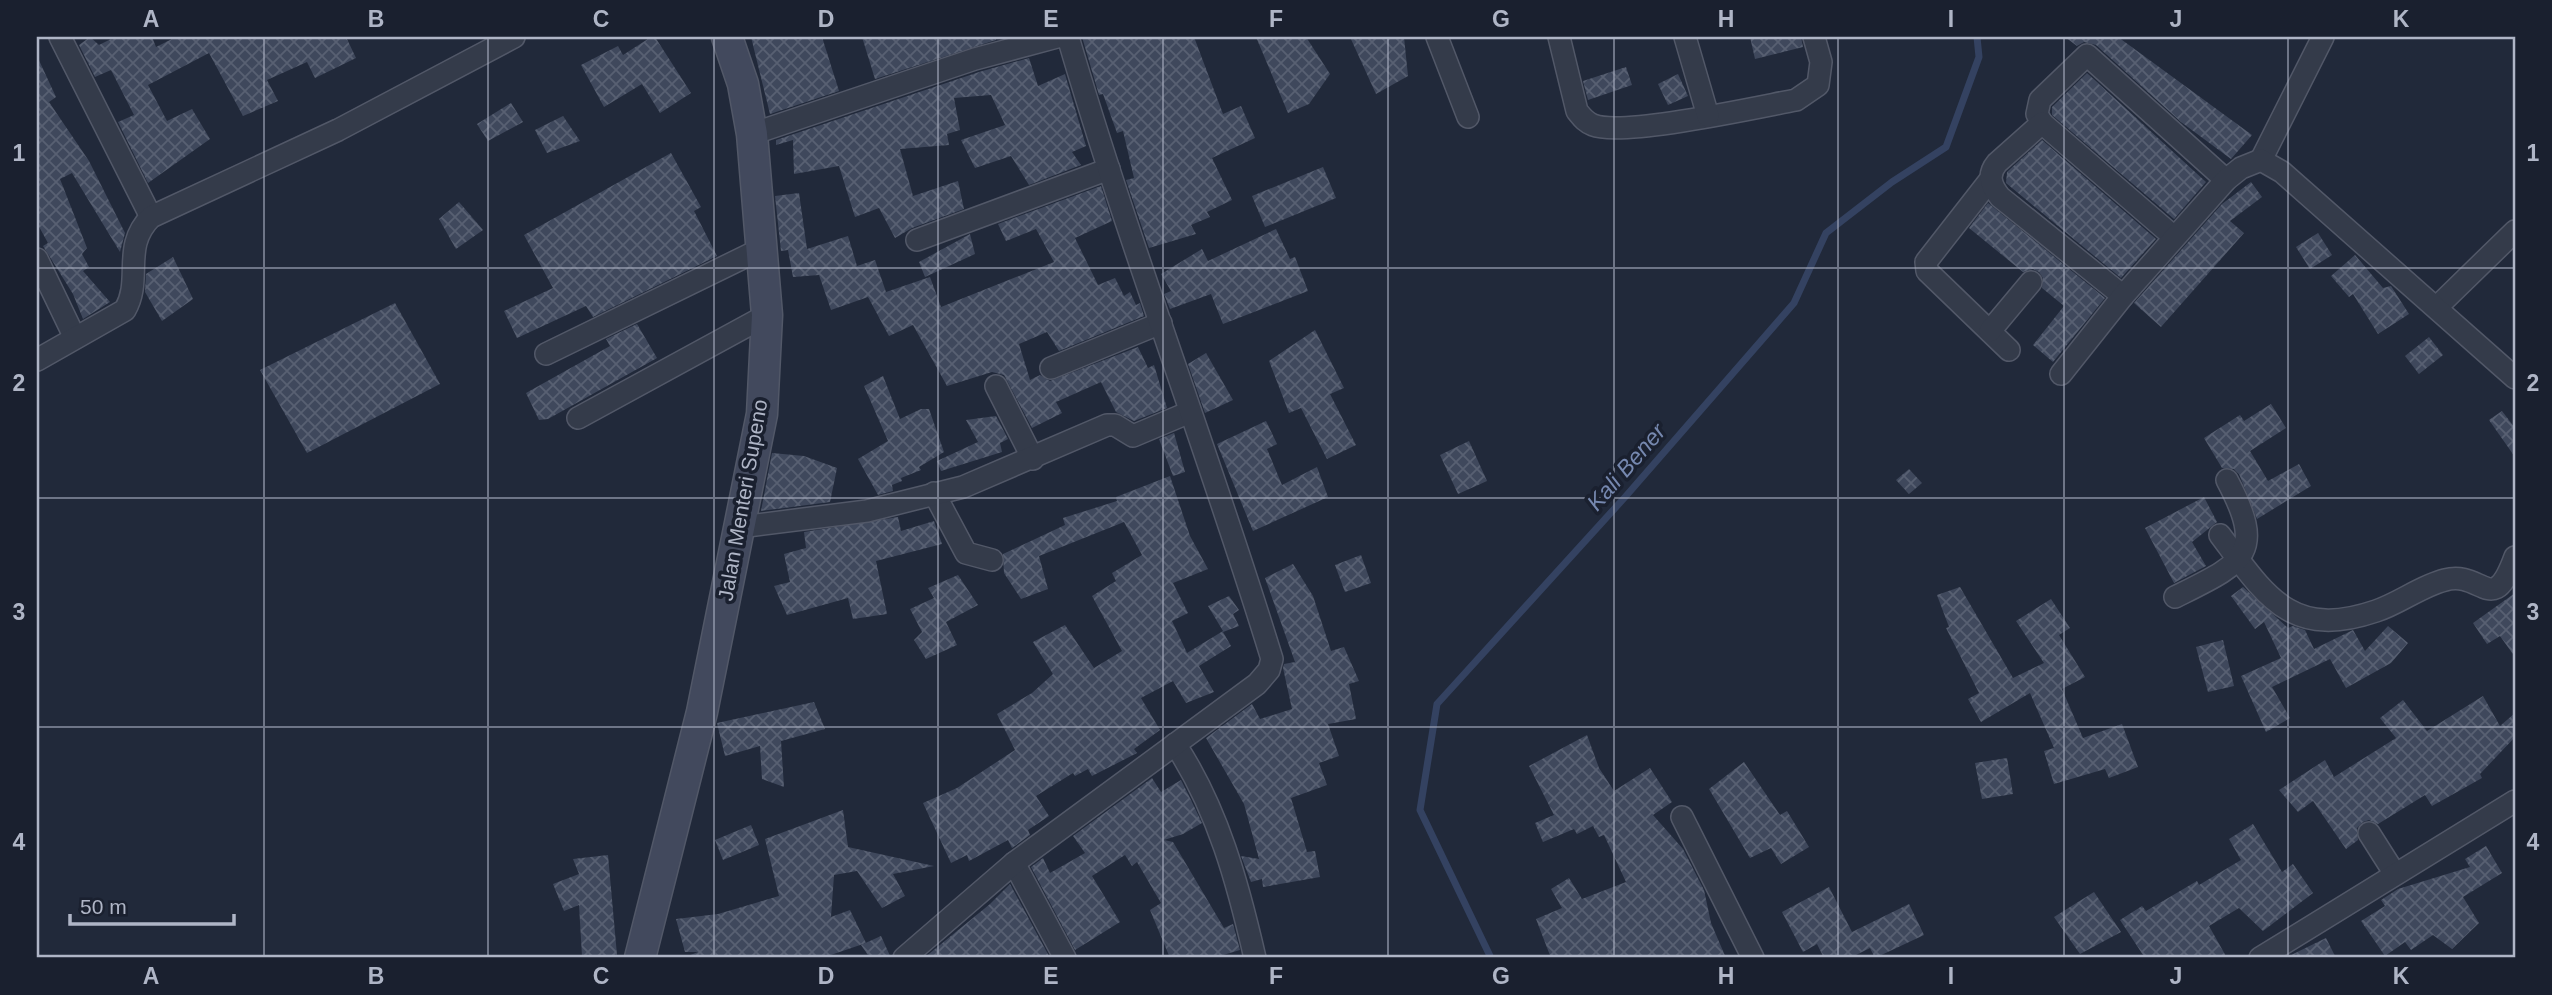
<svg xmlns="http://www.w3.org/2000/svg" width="2552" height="995" font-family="Arial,sans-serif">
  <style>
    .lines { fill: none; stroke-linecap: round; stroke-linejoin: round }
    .stream { stroke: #344261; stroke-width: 7 }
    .building { fill: url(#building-cross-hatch) }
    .minor-casing { stroke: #525868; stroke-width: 24 }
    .secondary-casing { stroke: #525868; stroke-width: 33 }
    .minor { stroke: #343b4a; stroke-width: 21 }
    .secondary { stroke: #42495d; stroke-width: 30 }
    .grid { fill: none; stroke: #afb5c6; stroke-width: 2; stroke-opacity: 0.55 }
    .labels { text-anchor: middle; stroke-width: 7; stroke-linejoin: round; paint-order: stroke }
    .street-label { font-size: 21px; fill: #afb5c6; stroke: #1a202f }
    .water-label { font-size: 23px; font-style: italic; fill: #7688af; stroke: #1a202f }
    .neatline { fill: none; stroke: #afb5c6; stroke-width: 2.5 }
    .grid-label { font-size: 23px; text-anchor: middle; font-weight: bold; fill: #afb5c6 }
  </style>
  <defs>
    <pattern id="building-cross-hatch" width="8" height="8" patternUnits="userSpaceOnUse" patternTransform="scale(1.75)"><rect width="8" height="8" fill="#3f485c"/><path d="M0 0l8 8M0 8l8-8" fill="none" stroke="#586072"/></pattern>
  </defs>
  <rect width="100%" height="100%" fill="#21293a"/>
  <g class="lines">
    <path class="stream" d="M1491,958L1420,810L1437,704L1626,496L1794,303L1826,233L1892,182L1946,147L1979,57L1977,37"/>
  </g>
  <g class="building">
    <path d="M90,37L99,45L115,37H152L156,47L176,37H346L356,58L315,78L307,62L267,80L278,101L243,116L209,53L148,85L167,121L192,109L210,139L148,183L118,122L134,115L111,70L95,77L79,45Z"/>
    <path d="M651,37H655L691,93L660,113L642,84L604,107L581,65L618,46L623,55Z"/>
    <path d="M751,37H822L839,91L770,114Z"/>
    <path d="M862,37H995L996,40L875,79Z"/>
    <path d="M1082,37H1194L1223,114L1241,106L1255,138L1212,158L1232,200L1207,212L1210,217L1191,225L1196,234L1149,248L1126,180L1134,178L1123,131L1117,133L1103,94L1099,95Z"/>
    <path d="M1256,37H1306L1330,74L1309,104L1288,113Z"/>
    <path d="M1350,37H1404L1408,76L1376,94Z"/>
    <path d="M1750,37H1801L1803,47L1755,59Z"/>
    <path d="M2065,37H2118L2252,135L2231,159L2181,122L2096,45L2084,42L2077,46Z"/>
    <path d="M37,56L56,97L49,102L89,161L125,233L120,252L72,173L60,179L87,248L82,254L89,267L83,271L110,302L83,319L73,294L43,246L48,243L37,223Z"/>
    <path d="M1029,58L1038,86L1065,74L1086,146L1072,152L1081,165L1029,185L1011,156L975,168L961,140L1005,125L991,95L954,98L960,130L947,134L949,145L900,149L913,196L958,181L964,209L912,228L895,238L879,208L855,217L839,166L794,174L793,140L776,145V140L979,72Z"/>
    <path d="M1626,67L1632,85L1588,100L1583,81Z"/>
    <path d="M2087,73L2206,182L2174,219L2052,115V107Z"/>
    <path d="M1678,74L1688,96L1668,105L1658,84Z"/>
    <path d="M511,103L523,122L488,141L477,124Z"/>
    <path d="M563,116L580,141L547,153L535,130Z"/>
    <path d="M2042,140L2156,239L2121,278L2006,183L2007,172Z"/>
    <path d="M671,153L701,207L694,211L717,256L593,317L586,306L517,338L504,311L553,288L524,235Z"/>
    <path d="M1323,167L1336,198L1265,227L1252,196Z"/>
    <path d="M2251,182L2262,197L2230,221L2244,233L2161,327L2134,303L2222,204Z"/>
    <path d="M1101,186L1112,221L1075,238L1098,285L1115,278L1124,296L1130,292L1136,305L1140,303L1144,316L1059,351L1047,332L1019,344L1030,380L1040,375L1050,381L1138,347L1148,368L1154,365L1167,408L1134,421L1116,412L1101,382L1056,402L1062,413L1032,428L1004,375L992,372L947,386L913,325L889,336L868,297L831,310L819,275L793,277L788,250L781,251L775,196L799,193L807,249L848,236L857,266L875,260L886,292L930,277L941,307L1054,262L1036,229L1006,241L998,224Z"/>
    <path d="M459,202L483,230L456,249L439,219Z"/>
    <path d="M1988,203L2105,298L2053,362L2033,345L2064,306L2042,288L2043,278L2039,272L2033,269L2023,272L1969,228Z"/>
    <path d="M1276,229L1290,259L1295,257L1308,291L1223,324L1211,294L1170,309L1164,294L1171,291L1161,274L1202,249L1208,261Z"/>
    <path d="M2318,233L2332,255L2310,269L2296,247Z"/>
    <path d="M970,234L975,254L925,277L919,262Z"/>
    <path d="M2355,255L2383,288L2391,286L2409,314L2378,334L2353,294L2349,297L2331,276Z"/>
    <path d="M173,257L193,299L162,321L145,292L146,274Z"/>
    <path d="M395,303L440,384L307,453L260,370Z"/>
    <path d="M637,324L657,358L548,419L539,420L526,393L610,346L606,339Z"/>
    <path d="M1315,330L1344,388L1330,394L1356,445L1327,459L1301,408L1289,413L1269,361Z"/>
    <path d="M2429,337L2443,355L2419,374L2405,356Z"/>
    <path d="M1206,353L1233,400L1205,413L1188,364Z"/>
    <path d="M883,376L900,419L921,409H929L944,452L919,467L921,470L901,478L902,481L892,485L893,491L878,495L858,459L888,441L864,386Z"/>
    <path d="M2271,404L2286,428L2250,451L2268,481L2299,464L2311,486L2257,519L2239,474L2234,469L2222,468L2204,438L2240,415L2244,421Z"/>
    <path d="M2502,411L2515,428V457L2489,420Z"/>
    <path d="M996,416L1008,439L1000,443L1002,452L941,471L937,461L978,442L966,420Z"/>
    <path d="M1266,421L1277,444L1267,449L1282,485L1317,467L1328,497L1253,531L1217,444Z"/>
    <path d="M1174,433L1185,472L1173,476L1159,439Z"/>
    <path d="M1469,441L1487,481L1458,494L1440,455Z"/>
    <path d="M772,453L804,456L837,468L830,502L761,511Z"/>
    <path d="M1909,469L1922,483L1909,494L1896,480Z"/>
    <path d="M1170,476L1190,536L1208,569L1173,583L1188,613L1172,621L1187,653L1223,631L1208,606L1229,596L1239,610L1233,614L1239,626L1223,632L1231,646L1199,666L1214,692L1186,703L1173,681L1141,698L1160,730L1134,749L1137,753L1092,776L1088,769L1075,776L1073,773L1036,796L1049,816L1028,830L1030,835L1012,848L1008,840L969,861L967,855L951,863L923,803L957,788L1015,750L997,714L1032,693L1053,674L1033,642L1065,625L1094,668L1122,651L1092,596L1116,581L1112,573L1142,555L1124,522L1039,556L1048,589L1021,599L1004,573L1003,554L1065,525L1063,518L1117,501L1116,497Z"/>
    <path d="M2204,497L2217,522L2192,542L2206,566L2174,583L2145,528Z"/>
    <path d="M898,517L901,531L934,521L942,544L876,561L887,614L853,619L848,598L787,615L774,586L790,582L784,554L806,548L804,532Z"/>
    <path d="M1361,555L1371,583L1345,592L1335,565Z"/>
    <path d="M1293,564L1313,596L1331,651L1344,647L1359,681L1349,684L1356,719L1328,724L1339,756L1319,763L1327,785L1291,798L1307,852L1315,851L1320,877L1263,887L1262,879L1251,882L1241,856L1259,859L1244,804L1206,738L1252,704L1260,719L1292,709L1283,668L1284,664L1295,662L1265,578Z"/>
    <path d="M958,575L978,605L946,622L957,645L926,659L914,640L922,632L910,609L934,598L928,588Z"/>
    <path d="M1960,587L2013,678L2044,663L2016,621L2051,599L2070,628L2059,635L2085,677L2062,689L2083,738L2122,724L2138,767L2109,778L2105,769L2054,784L2044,751L2054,748L2030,693L1981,722L1968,699L1979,693L1946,628L1949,627L1937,595Z"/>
    <path d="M2243,587L2288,628L2293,626L2305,630L2314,649L2353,630L2365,651L2388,626L2408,643L2391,663L2346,688L2330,659L2272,687L2290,718L2266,732L2241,676L2281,658L2264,622L2255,629L2231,596Z"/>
    <path d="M2515,593V657L2500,636L2487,644L2473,623Z"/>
    <path d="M2223,640L2234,686L2208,692L2196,647Z"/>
    <path d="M2483,696L2500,726L2515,713V737L2480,774L2482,778L2432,806L2425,795L2378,824L2369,820L2363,822L2357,828L2358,840L2346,849L2313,801L2298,812L2279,790L2325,760L2334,777L2396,738L2380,718L2403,700L2427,731Z"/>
    <path d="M814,702L825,729L781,741L784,787L762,779L760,746L725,756L717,723Z"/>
    <path d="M1587,735L1599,768L1614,791L1650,768L1672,802L1653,815L1683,849L1704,890L1711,923L1726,958H1551L1536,919L1562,908L1551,889L1569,878L1582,899L1626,882L1604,835L1599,837L1593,826L1577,834L1574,829L1543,842L1535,823L1554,815L1529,766Z"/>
    <path d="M2007,758L2013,794L1982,799L1975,763Z"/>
    <path d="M1744,762L1780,815L1787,811L1809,847L1781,864L1771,848L1750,858L1709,789Z"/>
    <path d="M1152,778L1161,792L1181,780L1191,800L1202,823L1183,834L1164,840L1173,842L1224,928L1233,924L1240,950L1213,958H1170L1150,910L1161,903L1137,862L1132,866L1125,855L1092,876L1120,922L1075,950L1031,867L1043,858L1050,873L1085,853L1073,836Z"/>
    <path d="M843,810L848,847L934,866L893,874L905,896L882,908L857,871L834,875L831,917L850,910L866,943L822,958H683L698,952H685L676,919L718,914L779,896L765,839Z"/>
    <path d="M2253,824L2282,872L2293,864L2313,893L2263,931L2239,908L2209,926L2227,958H2145L2120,920L2142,906L2146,911L2197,881L2199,885L2241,860L2229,839Z"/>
    <path d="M751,825L759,845L723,860L715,840Z"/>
    <path d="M2486,846L2502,873L2463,897L2479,923L2452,949L2433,935L2411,950L2405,942L2385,956L2361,921L2385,906L2381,900L2398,889L2470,867L2465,859Z"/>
    <path d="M608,855L617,955L582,956L579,905L564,911L553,884L579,874L573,859Z"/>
    <path d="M1010,884L1050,958H924L990,904Z"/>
    <path d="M1829,887L1852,932L1909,904L1924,935L1875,958L1870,948L1850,958H1824L1817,944L1803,952L1782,912Z"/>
    <path d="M2094,892L2121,932L2080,954L2054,917Z"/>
    <path d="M881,936L891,958H870L861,945Z"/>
    <path d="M2326,938L2336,958H2285Z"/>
  </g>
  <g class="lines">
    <defs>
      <g id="minor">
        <path d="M60,37L151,217"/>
        <path d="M1437,37L1468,117"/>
        <path d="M1559,37L1577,111C1582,117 1585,122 1593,125C1623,137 1758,107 1796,100L1818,85L1821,62L1814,37"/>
        <path d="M1685,37L1708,116"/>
        <path d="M2042,123L2037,114L2040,100L2087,55L2226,180"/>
        <path d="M752,134L975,59L1057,37"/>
        <path d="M2261,160L2323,37"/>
        <path d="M1990,180L1926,262L1927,271L2009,350"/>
        <path d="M917,240L1109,169"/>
        <path d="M37,259L75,338"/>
        <path d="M2123,296L2000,197C1991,186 1987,175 1997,163L2042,123L2174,237"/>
        <path d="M2437,307L2515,231"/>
        <path d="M1990,331L2031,282"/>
        <path d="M546,354L761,249"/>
        <path d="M37,360L125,310C143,279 121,247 151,217L338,130L514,37"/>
        <path d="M1051,368L1161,323"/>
        <path d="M2061,374L2123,296L2226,180L2241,168L2261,160L2282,172L2515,378"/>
        <path d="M996,386L1033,459"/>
        <path d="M578,418L767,315"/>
        <path d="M934,493L966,553L992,560"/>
        <path d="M740,527L867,511L963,487L1107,425H1115L1133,436L1190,412"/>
        <path d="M2220,535C2266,596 2291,640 2376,611C2400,603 2421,586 2445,580C2483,570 2492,619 2515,557"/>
        <path d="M2175,597C2243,563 2267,555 2227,480"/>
        <path d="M1175,744C1218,809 1238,884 1255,958"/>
        <path d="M1682,817L1753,958"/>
        <path d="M2369,833L2395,874"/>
        <path d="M1014,863L1065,958"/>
        <path d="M904,958L1014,863L1257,684L1269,670L1272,659C1208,450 1129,246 1068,37"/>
        <path d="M2260,958L2515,801"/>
      </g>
      <path id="secondary" d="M640,958L702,712L762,414L767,315L752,134L743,84L727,37"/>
    </defs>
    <use href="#minor" class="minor-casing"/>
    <use href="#secondary" class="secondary-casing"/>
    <use href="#minor" class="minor"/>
    <use href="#secondary" class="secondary"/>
  </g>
  <path class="grid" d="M264,37V958M488,37V958M714,37V958M938,37V958M1163,37V958M1388,37V958M1614,37V958M1838,37V958M2064,37V958M2288,37V958M37,268H2515M37,498H2515M37,727H2515"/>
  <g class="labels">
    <g class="street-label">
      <text transform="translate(743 500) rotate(-80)" y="7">Jalan Menteri Supeno</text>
    </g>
    <g class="water-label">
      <text transform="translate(1626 467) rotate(-49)" y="8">Kali Bener</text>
    </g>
  </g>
  <rect width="2552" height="995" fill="none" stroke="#1a202f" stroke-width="77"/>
  <path d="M70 914v10h164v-10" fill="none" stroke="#afb5c6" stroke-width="3.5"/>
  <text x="80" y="914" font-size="21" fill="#afb5c6" stroke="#1a202f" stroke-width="5" paint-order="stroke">50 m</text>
  <rect x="38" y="38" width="2476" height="918" class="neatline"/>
  <g class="grid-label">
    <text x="151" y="27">A</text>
    <text x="376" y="27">B</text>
    <text x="601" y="27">C</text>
    <text x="826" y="27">D</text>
    <text x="1051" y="27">E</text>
    <text x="1276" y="27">F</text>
    <text x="1501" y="27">G</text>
    <text x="1726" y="27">H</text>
    <text x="1951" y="27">I</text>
    <text x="2176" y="27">J</text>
    <text x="2401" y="27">K</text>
    <text x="19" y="161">1</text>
    <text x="2533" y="161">1</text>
    <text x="19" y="391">2</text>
    <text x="2533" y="391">2</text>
    <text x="19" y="620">3</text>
    <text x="2533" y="620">3</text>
    <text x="19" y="850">4</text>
    <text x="2533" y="850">4</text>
    <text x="151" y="984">A</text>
    <text x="376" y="984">B</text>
    <text x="601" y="984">C</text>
    <text x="826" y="984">D</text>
    <text x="1051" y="984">E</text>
    <text x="1276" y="984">F</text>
    <text x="1501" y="984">G</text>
    <text x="1726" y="984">H</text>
    <text x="1951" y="984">I</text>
    <text x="2176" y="984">J</text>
    <text x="2401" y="984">K</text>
  </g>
</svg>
